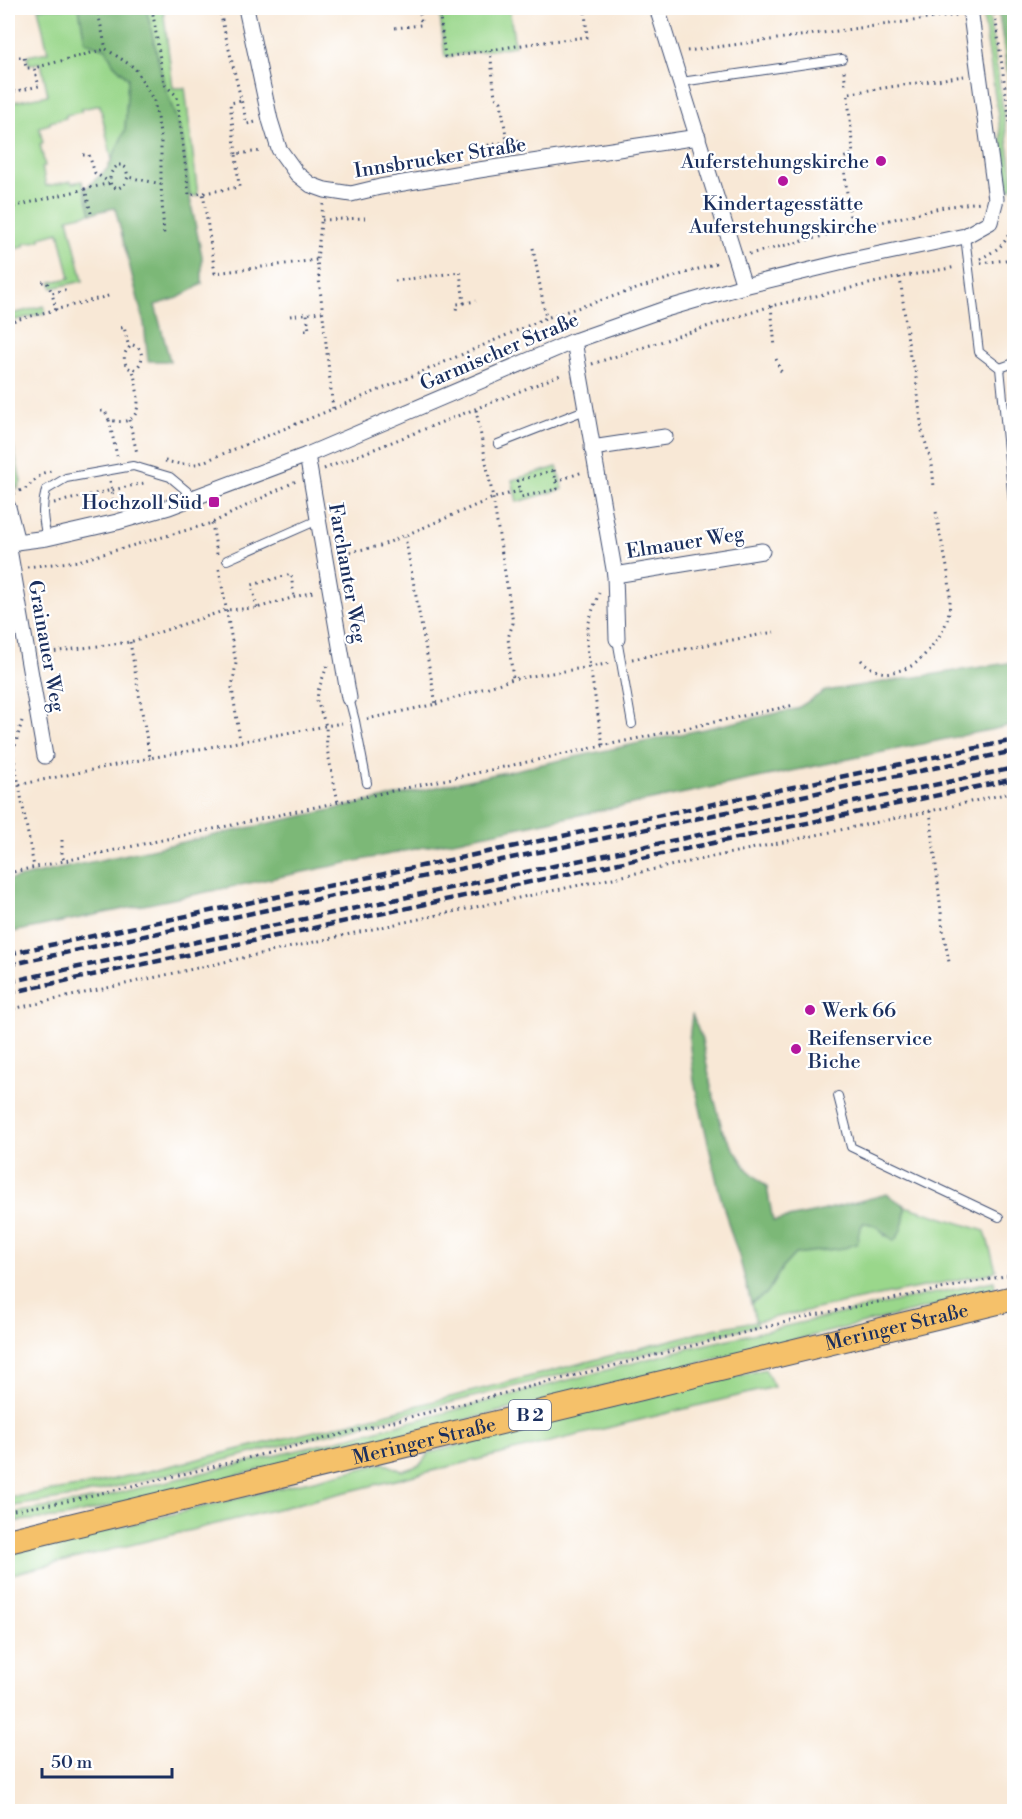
<svg xmlns="http://www.w3.org/2000/svg" width="1022" height="1819" font-family="'Libre Bodoni',serif">
  <style>
    .green { fill: #9ad78b; stroke: #5a8374; stroke-width: 1.5 }
    .forest { fill: #7bb877; stroke: #4b746a; stroke-width: 1.5 }
    .lines { fill: none; stroke-linecap: round; stroke-linejoin: round }
    .lane-casing { stroke: #3c4b70; stroke-width: 10 }
    .street-casing { stroke: #3c4b70; stroke-width: 17 }
    .primary-casing { stroke: #3c4b70; stroke-width: 26 }
    .path { stroke: #3c4b70; stroke-width: 3; stroke-dasharray: 1.5 4.5; stroke-linecap: butt }
    .lane { stroke: #fff; stroke-width: 8 }
    .street { stroke: #fff; stroke-width: 15 }
    .primary { stroke: #f5c16b; stroke-width: 24 }
    .rail { stroke: #1b2f5e; stroke-width: 4.5; stroke-dasharray: 9 4.5; stroke-linecap: butt }
    .poi-dot { fill: #b5179e; stroke: #fff; stroke-width: 2 }
    .labels { text-anchor: middle; stroke-width: 4.5; stroke-linejoin: round; paint-order: stroke }
    .shield { fill: #fff; stroke: #5f6d8e; stroke-width: 1.5 }
    .shield-label { font-size: 18px; font-weight: bold; fill: #1b2f5e }
    .street-label { font-size: 20px; fill: #1b2f5e; stroke: #fff }
    .poi-label { font-size: 20px; fill: #1b2f5e; stroke: #fff; text-anchor: end }
  </style>
  <rect width="100%" height="100%" fill="#fff"/>
  <filter id="ink" filterUnits="userSpaceOnUse"><feTurbulence type="fractalNoise" baseFrequency=".0167" numOctaves="2"/><feDisplacementMap in="SourceGraphic" scale="12" xChannelSelector="R" yChannelSelector="G"/><feConvolveMatrix kernelMatrix="1 2 1 2 8 2 1 2 1" color-interpolation-filters="sRGB"/></filter>
  <filter id="wash" filterUnits="userSpaceOnUse"><feTurbulence type="fractalNoise" baseFrequency=".008" numOctaves="4" result="noise"/><feDisplacementMap in="SourceGraphic" scale="24" xChannelSelector="R" yChannelSelector="G"/><feGaussianBlur stdDeviation="1.35" result="paint"/><feColorMatrix in="noise" values="0 0 0 0 0 0 0 0 0 0 0 0 0 0 0 0 0 1.4 0 .05"/><feComposite in="paint" operator="in"/></filter>
  <g filter="url(#wash)">
    <rect width="100%" height="100%" fill="#f8e8d6"/>
    <g class="green">
      <path d="M38,8H79L86,42L106,49L113,63L128,78L125,130L112,160L100,105L81,109V112L66,115V118L50,122V124L39,127L43,143L40,144L45,166L42,167L46,186L71,181L72,183L82,181L91,213L68,218L83,281L52,288L51,282L70,278L59,232L40,237L41,240L24,244V247L9,250L8,253V103L48,95L41,63L29,64L27,56L48,52Z"/>
      <path d="M146,8H163L173,88H185L198,196H190L182,136L164,84Z"/>
      <path d="M439,8H509L515,46L445,57Z"/>
      <path d="M982,8H988L1014,186L1009,190Z"/>
      <path d="M44,306L45,313L8,322V315Z"/>
      <path d="M8,423L21,482L17,490L8,450Z"/>
      <path d="M557,467L563,489L517,502L512,480Z"/>
      <path d="M905,1206L985,1231L996,1270L991,1273L757,1321V1325L205,1465L74,1497L8,1507V1498L84,1486L149,1471L373,1417L714,1329L756,1321L751,1303L767,1293L782,1268L795,1254L812,1251L859,1232L863,1223C874,1223 879,1227 885,1236L904,1219Z"/>
      <path d="M994,1281L995,1287L988,1293L65,1517L8,1522V1514L85,1501L307,1448L440,1414L694,1347L883,1304Z"/>
      <path d="M765,1369L774,1387L8,1575V1554L384,1463L402,1471L420,1465L429,1453L558,1419Z"/>
    </g>
    <g class="forest">
      <path d="M79,8H146L164,84L182,136L191,204L202,256V284L178,298L155,305L170,361H148L144,323L115,208L91,213L85,189L108,168L125,130L128,78L113,63L106,49L85,42Z"/>
      <path d="M998,8H1014V118Z"/>
      <path d="M1014,662V725L8,933V880L796,709L825,691Z"/>
      <path d="M692,1014L702,1040L711,1086L723,1132L747,1169L767,1187L773,1221L817,1212L887,1194L905,1206C905,1219 903,1231 894,1241C883,1234 877,1222 863,1223L859,1232L857,1244L844,1248L795,1254L782,1268L767,1293L751,1303L739,1256L731,1233L719,1191L694,1081L689,1040Z"/>
    </g>
  </g>
  <g filter="url(#ink)">
    <g class="lines">
      <defs>
        <g id="lane">
          <path d="M681,82L842,59"/>
          <path d="M965,236L979,352L1000,368L1014,512"/>
          <path d="M1000,368L1014,363"/>
          <path d="M498,444L585,410"/>
          <path d="M47,538C43,521 41,507 46,490L66,478L133,466L170,477L194,497"/>
          <path d="M227,560L318,520"/>
          <path d="M617,639L632,724"/>
          <path d="M349,698L355,721L367,783"/>
          <path d="M838,1096L851,1147L999,1217"/>
        </g>
        <g id="street">
          <path d="M246,8L270,120L279,149L297,174L311,185L325,190L351,194L380,187L479,170L698,137"/>
          <path d="M657,8L744,286"/>
          <path d="M574,341L615,575L617,639"/>
          <path d="M592,448L665,437"/>
          <path d="M307,455L349,698"/>
          <path d="M8,507L17,542"/>
          <path d="M8,543L47,538L117,522L169,507L307,455L574,341L662,310L744,286L856,259L965,236L990,222L996,199L970,8"/>
          <path d="M8,543L45,756"/>
          <path d="M615,575L762,551"/>
        </g>
        <g id="primary">
          <path id="s1" d="M8,1541L1014,1298"/>
        </g>
      </defs>
      <use href="#lane" class="lane-casing"/>
      <use href="#street" class="street-casing"/>
      <use href="#primary" class="primary-casing"/>
      <g class="path">
        <path d="M97,8L106,49L135,68L154,101L161,139V184L128,177"/>
        <path d="M152,8L164,84L177,96L189,195L203,193L215,273L317,260"/>
        <path d="M219,8L247,124L256,122"/>
        <path d="M439,8L445,57L535,43L587,37L585,11"/>
        <path d="M920,8L921,20"/>
        <path d="M994,8L1014,152"/>
        <path d="M440,17L478,12"/>
        <path d="M395,28L421,25L420,10L439,8"/>
        <path d="M490,50L495,97L501,102L507,142"/>
        <path d="M687,51L957,15"/>
        <path d="M19,57H24L26,68H34"/>
        <path d="M844,71L846,87"/>
        <path d="M8,93L39,86L34,68L106,49"/>
        <path d="M850,93L964,76"/>
        <path d="M848,96L853,154L843,158L851,228"/>
        <path d="M476,147L520,140"/>
        <path d="M236,154L230,103L241,101"/>
        <path d="M83,155H89L95,173L109,182"/>
        <path d="M119,165H122L126,168L128,177L124,185L117,189L111,185C108,176 112,169 119,165Z"/>
        <path d="M161,184L164,236"/>
        <path d="M204,193L239,187L236,154L262,151"/>
        <path d="M323,204L317,260L333,409"/>
        <path d="M8,208L85,189"/>
        <path d="M91,213L85,189L111,183"/>
        <path d="M322,220L365,218"/>
        <path d="M533,248L546,318"/>
        <path d="M749,254L944,207L980,202"/>
        <path d="M980,259C1002,247 1006,244 1014,221"/>
        <path d="M981,263L1014,259"/>
        <path d="M900,277L910,357L915,369L922,431L932,464L934,487"/>
        <path d="M395,281L460,272L464,303L457,304L456,311"/>
        <path d="M42,282H47L52,293"/>
        <path d="M464,303L476,301"/>
        <path d="M771,306L775,347"/>
        <path d="M56,310L52,293L69,289"/>
        <path d="M303,314L322,312"/>
        <path d="M290,316L297,315"/>
        <path d="M8,322L112,295"/>
        <path d="M121,328L124,327L129,348"/>
        <path d="M305,330H309L307,314"/>
        <path d="M133,345L138,347C144,355 143,365 133,370L127,367C122,358 124,350 133,345Z"/>
        <path d="M776,359L782,374"/>
        <path d="M592,364L771,306L900,277L956,267"/>
        <path d="M476,410L493,498L513,623L508,638L513,679"/>
        <path d="M101,411H105L109,420C148,429 138,394 133,370"/>
        <path d="M109,420L117,456"/>
        <path d="M129,420L137,453"/>
        <path d="M165,461L180,464H198L394,384L546,318L720,262"/>
        <path d="M324,469L563,374"/>
        <path d="M554,470L557,489L521,497L517,481Z"/>
        <path d="M110,481L115,507"/>
        <path d="M556,481L583,472"/>
        <path d="M14,493L25,489L43,473L51,471"/>
        <path d="M54,503L144,483"/>
        <path d="M212,523L217,554"/>
        <path d="M338,554L380,546L493,498L519,491"/>
        <path d="M27,567L78,561L212,523L296,481"/>
        <path d="M219,569L236,663L232,688L240,740"/>
        <path d="M257,608L252,585L291,574L294,597"/>
        <path d="M130,642L150,758L342,723"/>
        <path d="M43,653L130,642L226,610L257,608L316,591"/>
        <path d="M632,659L774,632"/>
        <path d="M861,660C877,675 887,675 907,668C917,664 924,656 931,647C937,640 944,630 947,620C957,588 940,544 936,511"/>
        <path d="M327,666L318,691L317,701L326,726L327,749L338,802"/>
        <path d="M436,704L513,679L590,667C584,634 587,624 599,593"/>
        <path d="M367,719L436,704L405,537"/>
        <path d="M22,721L13,753L34,867"/>
        <path d="M603,745L590,667L611,663"/>
        <path d="M8,787L150,758"/>
        <path d="M373,795L794,705"/>
        <path d="M930,811L943,930L949,962"/>
        <path d="M62,840V856L64,860"/>
        <path d="M8,873L367,796"/>
        <path d="M8,1010L400,923L930,811L1014,792"/>
        <path d="M8,1511L63,1502L200,1470L810,1316L1014,1274"/>
      </g>
      <use href="#lane" class="lane"/>
      <use href="#street" class="street"/>
      <use href="#primary" class="primary"/>
      <g class="rail">
        <path d="M8,954L1014,740"/>
        <path d="M8,965L1014,751"/>
        <path d="M8,982L1014,768"/>
        <path d="M8,993L1014,779"/>
      </g>
    </g>
  </g>
  <g class="poi-dot">
    <circle cx="881" cy="161" r="6"/>
    <circle cx="783" cy="181" r="6"/>
    <rect x="208" y="496" width="12" height="12" rx="3"/>
    <circle cx="810" cy="1010" r="6"/>
    <circle cx="796" cy="1049" r="6"/>
  </g>
  <g class="labels">
    <rect class="shield" x="509" y="1400" width="42" height="30" rx="4.5"/>
    <g class="shield-label">
      <text x="530" y="1421">B 2</text>
    </g>
    <g class="street-label">
      <text transform="translate(440 157) rotate(-9)" y="7">Innsbrucker Straße</text>
      <text transform="translate(499 351) rotate(-23)" y="7">Garmischer Straße</text>
      <text transform="translate(685 542) rotate(-9)" y="7">Elmauer Weg</text>
      <text transform="translate(348 573) rotate(80)" y="7">Farchanter Weg</text>
      <text transform="translate(47 646) rotate(80)" y="7">Grainauer Weg</text>
      <text dy="7" stroke="none"><textPath href="#s1" startOffset="914">Meringer Straße</textPath></text>
      <text dy="7" stroke="none"><textPath href="#s1" startOffset="428">Meringer Straße</textPath></text>
    </g>
    <g class="poi-label">
      <text x="869" y="168">Auferstehungskirche</text>
      <text x="783" y="210" text-anchor="middle">Kindertagesstätte<tspan x="783" dy="23">Auferstehungskirche</tspan></text>
      <text x="202" y="509">Hochzoll Süd</text>
      <text x="822" y="1017" text-anchor="start">Werk 66</text>
      <text x="808" y="1045" text-anchor="start">Reifenservice<tspan x="808" dy="23">Biche</tspan></text>
    </g>
  </g>
  <rect width="1022" height="1819" fill="none" stroke="#fff" stroke-width="30"/>
  <path d="M42 1768v9h130v-9" fill="none" stroke="#1b2f5e" stroke-width="3"/>
  <text x="51" y="1768" font-size="18" fill="#1b2f5e" stroke="#ffffff" stroke-width="4.5" paint-order="stroke">50 m</text>
</svg>
